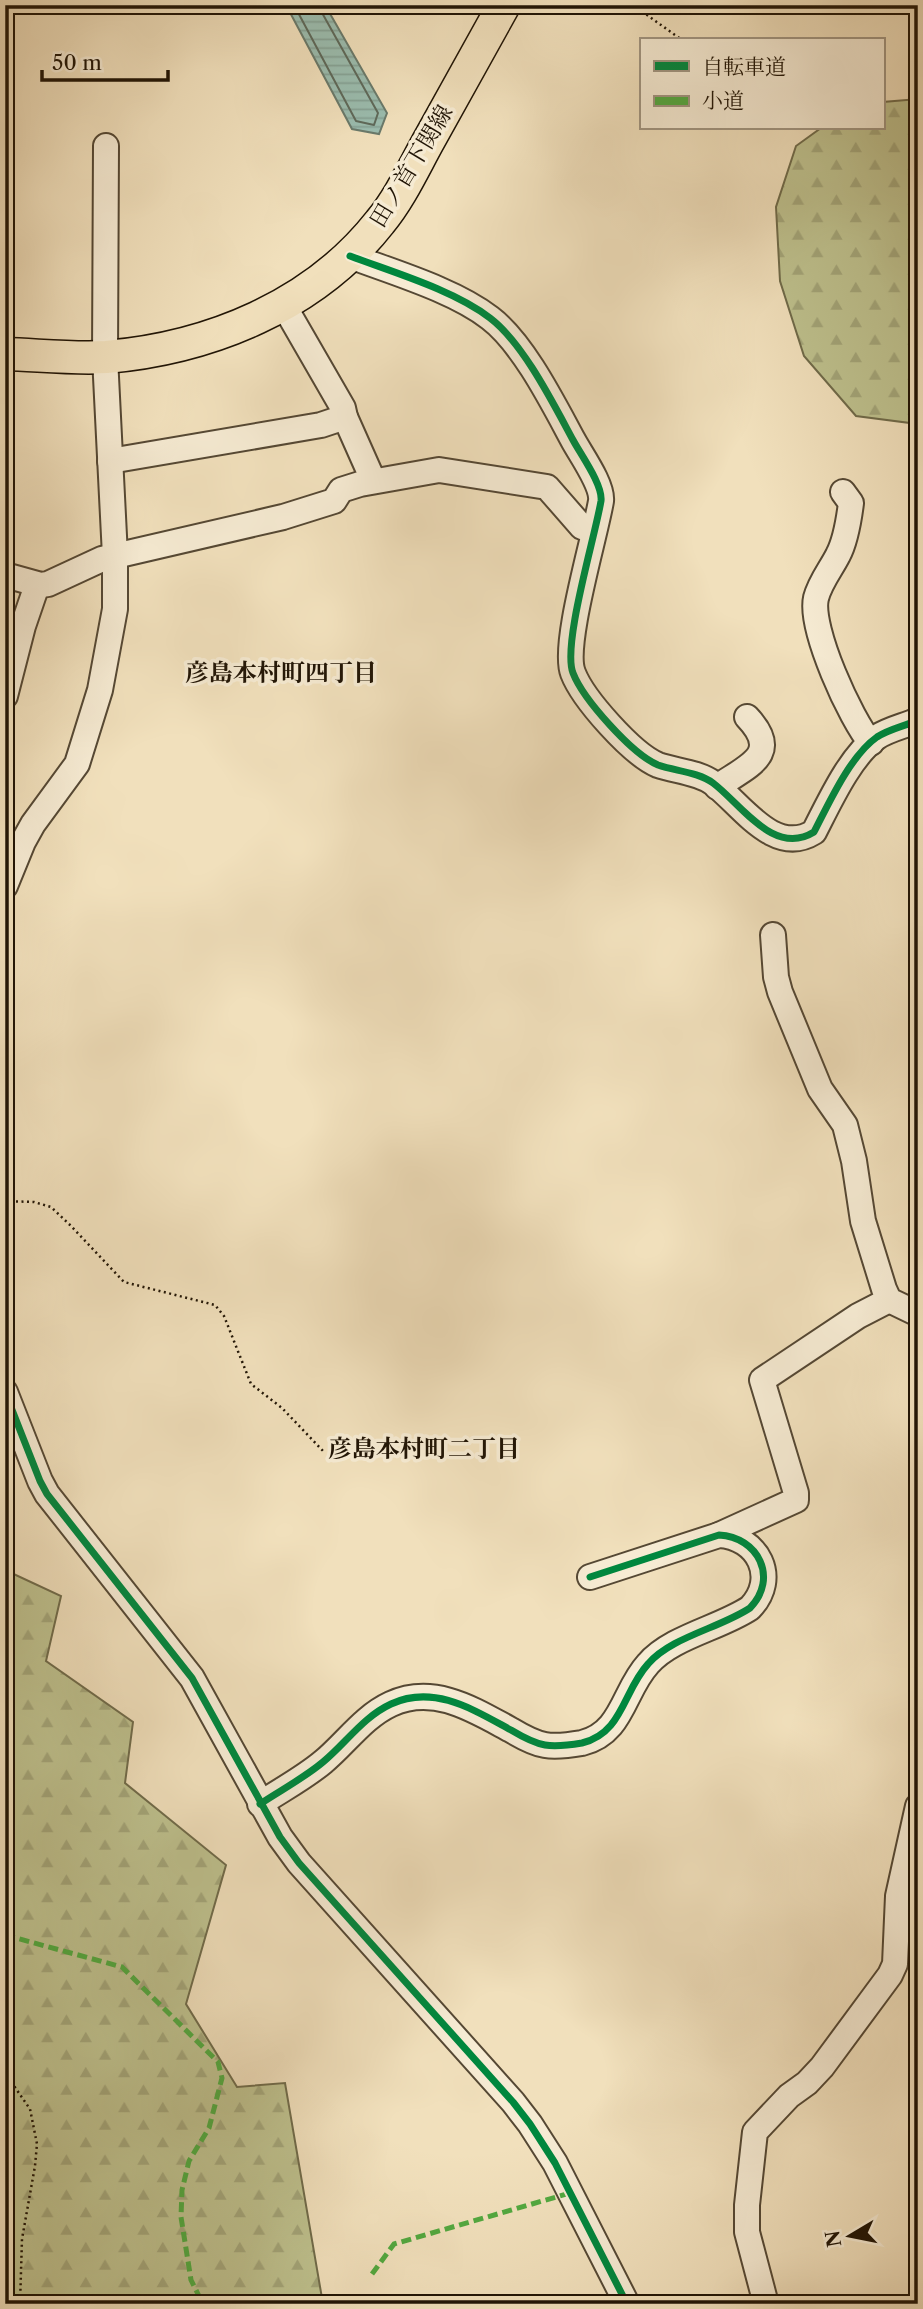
<svg xmlns="http://www.w3.org/2000/svg" width="923" height="2309" font-family="'Libre Caslon Text','Noto Serif JP',serif">
  <style>
    .forest { fill: url(#forest-firs); stroke: #706b4a; stroke-width: 2 }
    .water { fill: url(#water-rules); stroke: #6a7a6b; stroke-width: 2 }
    .lines { fill: none; stroke-linecap: round; stroke-linejoin: round }
    .shore { stroke: #5e695a; stroke-width: 2 }
    .minor-casing { stroke: #554834; stroke-width: 28 }
    .major-casing { stroke: #211506; stroke-width: 35 }
    .path { stroke: #211506; stroke-width: 2.5; stroke-dasharray: 2 3.5; stroke-linecap: butt }
    .minor { stroke: #f6ebd3; stroke-width: 24 }
    .major { stroke: #f1e0bc; stroke-width: 32 }
    .quiet { stroke: #52a940; stroke-width: 5; stroke-dasharray: 10 5; stroke-linecap: butt }
    .cycleway-casing { stroke: #f6ebd3; stroke-width: 11 }
    .cycleway { stroke: #00873e; stroke-width: 7 }
    .labels { text-anchor: middle; stroke-width: 7; stroke-linejoin: round; paint-order: stroke }
    .street-label { font-size: 23px; fill: #211506; stroke: #f6ebd3 }
    .neighbourhood-label { font-size: 24px; font-weight: bold; fill: #211506; stroke: #f6ebd3 }
  </style>
  <defs>
    <pattern id="forest-firs" width="22" height="20" patternUnits="userSpaceOnUse" patternTransform="scale(1.75)"><rect width="22" height="20" fill="#bec18e"/><path d="M5 1l3.5 6h-7zM16 11l3.5 6h-7z" fill="#a3a579"/></pattern>
    <pattern id="water-rules" width="6" height="5" patternUnits="userSpaceOnUse" patternTransform="scale(1.75)"><rect width="6" height="5" fill="#9bbdaf"/><path d="M0 2.5h6" fill="none" stroke="#85a295"/></pattern>
  </defs>
  <rect width="100%" height="100%" fill="#f1e0bc"/>
  <filter id="stains"><feTurbulence type="fractalNoise" baseFrequency=".00286" numOctaves="4"/><feColorMatrix values="0 0 0 0 .2 0 0 0 0 .09 0 0 0 0 .02 0 0 0 .5 -.17"/></filter>
  <radialGradient id="worn" r=".72"><stop offset=".6" stop-color="#630" stop-opacity="0"/><stop offset="1" stop-color="#630" stop-opacity=".3"/></radialGradient>
  <g class="forest">
    <path d="M918,99V424L856,416L804,356L780,281L776,207L796,146L821,128H883V102Z"/>
    <path d="M5,1570L61,1596L46,1661L133,1722L125,1783L226,1865L186,2004L237,2087L285,2083L323,2304H5Z"/>
  </g>
  <path class="water" d="M286,5H325L387,113L379,134L352,129Z"/>
  <g class="lines">
    <path class="shore" d="M294,5L356,121L374,125L378,113L321,11L320,5"/>
    <defs>
      <g id="minor">
        <path d="M350,256C392,272 454,290 490,318C523,343 553,403 573,440C581,455 603,485 601,501C595,537 562,645 573,673C583,699 632,754 658,765C675,771 698,772 713,783C741,804 774,857 814,832C829,803 850,756 877,737C889,729 905,726 918,720"/>
        <path d="M283,304L343,408L345,417L373,480"/>
        <path d="M110,461L321,425L345,417"/>
        <path d="M843,492L851,503C849,519 846,540 838,555C831,569 820,582 816,598C809,628 851,720 871,743"/>
        <path d="M5,575L41,585L48,584L102,559L283,517L334,501L341,490L360,484L439,470L547,487L582,527L594,530"/>
        <path d="M5,696L23,626L36,588L41,585"/>
        <path d="M717,787C747,766 783,755 747,717"/>
        <path d="M5,886L23,842L33,824L77,764L100,690L115,609V556L105,357L106,146"/>
        <path d="M773,935L776,977L780,992L820,1089L845,1125L854,1161L863,1221L884,1289L889,1300L918,1314"/>
        <path d="M5,1392L40,1481L47,1494L192,1678L280,1837L299,1863L513,2102L530,2124L555,2163L627,2304"/>
        <path d="M719,1535L796,1500V1493L762,1380L858,1316L889,1300"/>
        <path d="M260,1804C281,1790 304,1778 323,1762C346,1743 363,1717 391,1704C434,1684 474,1710 511,1730C521,1736 533,1743 545,1745C557,1747 570,1745 582,1743C623,1733 623,1691 648,1664C671,1637 720,1628 750,1608C779,1578 758,1537 719,1535L590,1577"/>
        <path d="M766,2304L747,2232V2205L755,2132L789,2096L807,2083L822,2067L890,1975L895,1964L898,1896L918,1806"/>
      </g>
      <path id="major" d="M5,354C38,355 73,359 106,357C210,348 314,306 380,222C400,198 414,167 429,140C454,95 479,50 504,5"/>
    </defs>
    <use href="#minor" class="minor-casing"/>
    <use href="#major" class="major-casing"/>
    <g class="path">
      <path d="M633,5L682,40"/>
      <path d="M5,1201L34,1202L51,1207L70,1225L124,1282L215,1305L224,1316L251,1384L282,1408L325,1453"/>
      <path d="M5,2073L30,2109L37,2144L35,2166L22,2239L20,2304"/>
    </g>
    <use href="#minor" class="minor"/>
    <use href="#major" class="major"/>
    <g class="quiet">
      <path d="M5,1935L122,1967L218,2062L222,2078L209,2128L189,2161L182,2190L181,2217L191,2280L203,2304"/>
      <path d="M372,2274L394,2244L570,2193"/>
    </g>
    <defs>
      <g id="cycleway">
        <path d="M350,256C392,272 454,290 490,318C523,343 553,403 573,440C581,455 603,485 601,501C595,537 562,645 573,673C583,699 632,754 658,765C675,771 698,772 713,783C741,804 774,857 814,832C829,803 850,756 877,737C889,729 905,726 918,720"/>
        <path d="M5,1392L40,1481L47,1494L192,1678L280,1837L299,1863L513,2102L530,2124L555,2163L627,2304"/>
        <path d="M260,1804C281,1790 304,1778 323,1762C346,1743 363,1717 391,1704C434,1684 474,1710 511,1730C521,1736 533,1743 545,1745C557,1747 570,1745 582,1743C623,1733 623,1691 648,1664C671,1637 720,1628 750,1608C779,1578 758,1537 719,1535L590,1577"/>
      </g>
    </defs>
    <use href="#cycleway" class="cycleway-casing"/>
    <use href="#cycleway" class="cycleway"/>
  </g>
  <g class="labels">
    <g class="street-label">
      <text transform="translate(411 166) rotate(-59)" y="8">田ノ首下関線</text>
    </g>
    <g class="neighbourhood-label">
      <text x="281" y="681">彦島本村町四丁目</text>
      <text x="424" y="1457">彦島本村町二丁目</text>
    </g>
  </g>
  <rect width="923" height="2309" fill="none" stroke="#f1e0bc" stroke-width="28"/>
  <rect x="7" y="7" width="909" height="2295" fill="none" stroke="#211506" stroke-width="3.5"/>
  <rect x="14" y="14" width="895" height="2281" fill="none" stroke="#211506" stroke-width="2"/>
  <rect x="640" y="38" width="245" height="91" fill="#f6ebd3" stroke="#a19581" stroke-width="2"/>
  <rect x="654" y="61" width="35" height="10" fill="#00873e" stroke="#a19581" stroke-width="2"/>
  <text x="702" y="74" font-size="21" fill="#211506">自転車道</text>
  <rect x="654" y="96" width="35" height="10" fill="#52a940" stroke="#a19581" stroke-width="2"/>
  <text x="702" y="108" font-size="21" fill="#211506">小道</text>
  <g transform="translate(850 2236) rotate(260)" stroke="#f6ebd3" stroke-width="5" paint-order="stroke">
  <path d="M0-5L12 26L0 18L-12 26Z" fill="#211506"/>
  <text y="-10" font-size="19" font-weight="bold" text-anchor="middle" fill="#211506">N</text>
  </g>
  <path d="M42 70v10h126v-10" fill="none" stroke="#211506" stroke-width="3.5"/>
  <text x="52" y="70" font-size="21" fill="#211506" stroke="#f6ebd3" stroke-width="5" paint-order="stroke">50 m</text>
  <rect width="100%" height="100%" filter="url(#stains)"/>
  <rect width="100%" height="100%" fill="url(#worn)"/>
</svg>
